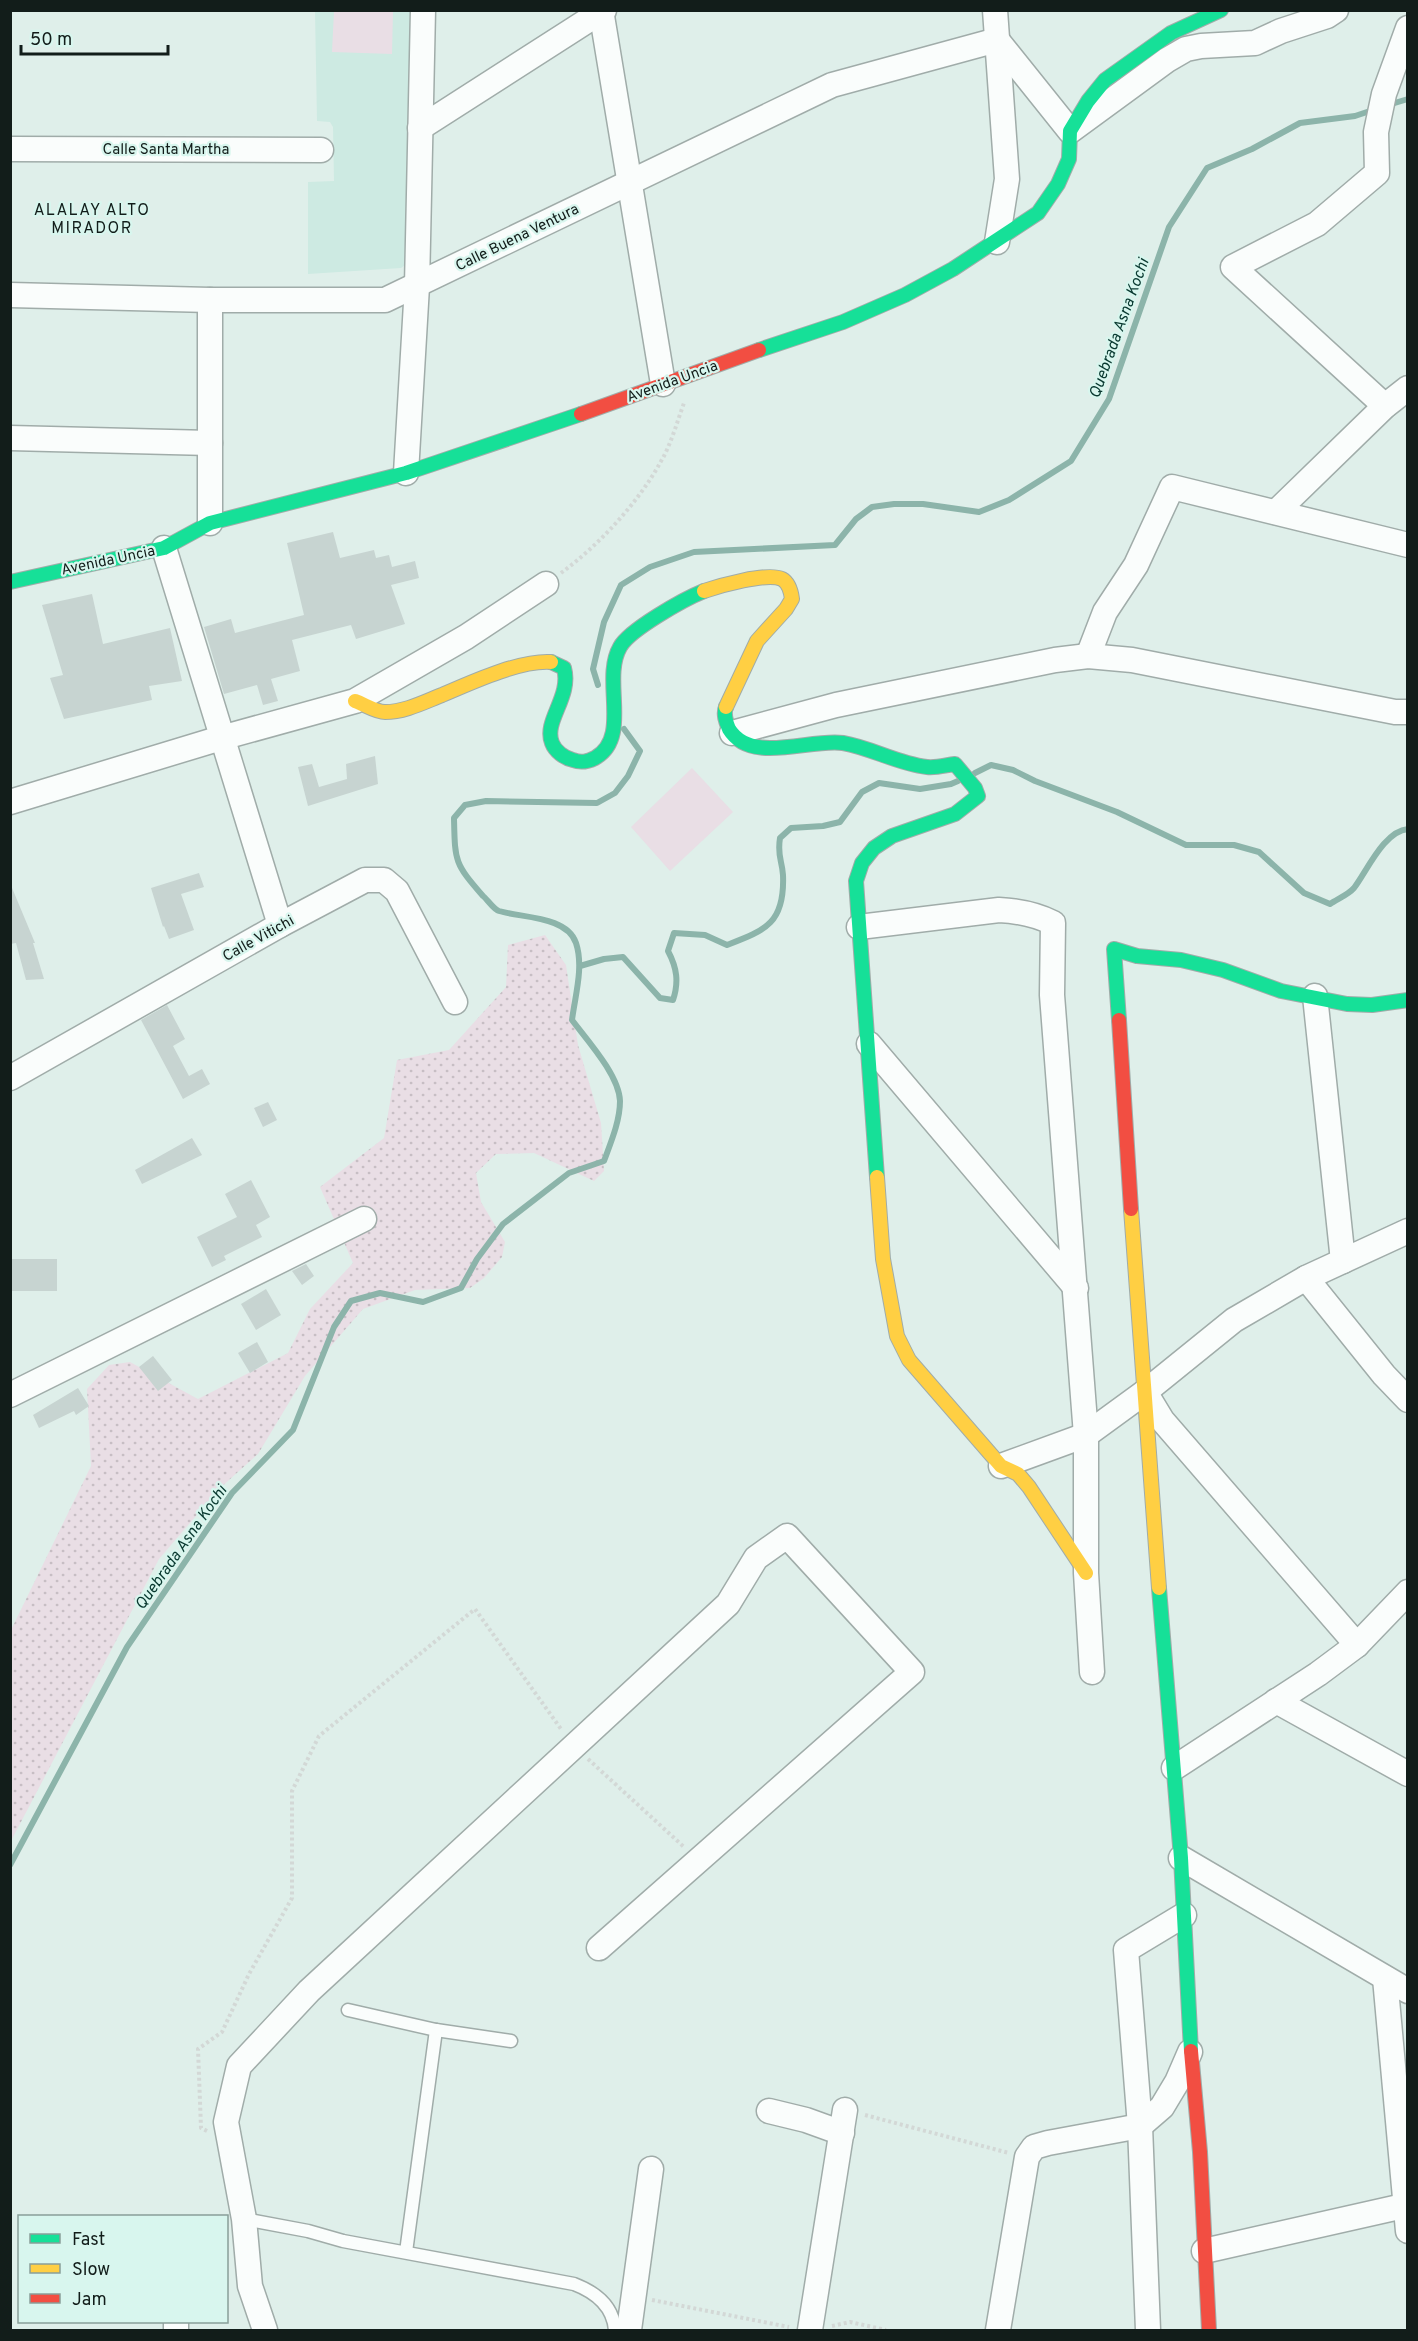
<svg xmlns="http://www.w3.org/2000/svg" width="1418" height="2341" font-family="Overpass,sans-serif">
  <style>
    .built { fill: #cdeae2 }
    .grass { fill: url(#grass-dots) }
    .green { fill: #e9dee5 }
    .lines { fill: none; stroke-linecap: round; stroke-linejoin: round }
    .stream { stroke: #8cb4aa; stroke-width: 6 }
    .building { fill: #c7d4d1 }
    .lane-casing { stroke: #a0aca9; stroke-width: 15 }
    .street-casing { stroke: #a0aca9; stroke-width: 27 }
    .fast-casing { stroke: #a0aca9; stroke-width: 16 }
    .slow-casing { stroke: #a0aca9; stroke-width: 16 }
    .jam-casing { stroke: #a0aca9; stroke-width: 16 }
    .path { stroke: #d3d8d6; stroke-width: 4; stroke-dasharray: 3 3; stroke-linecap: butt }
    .lane { stroke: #fafdfc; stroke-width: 12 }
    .street { stroke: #fafdfc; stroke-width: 24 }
    .fast { stroke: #16e098; stroke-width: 14 }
    .slow { stroke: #ffcf43; stroke-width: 14 }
    .jam { stroke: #f24e42; stroke-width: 14 }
    .labels { text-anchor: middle; stroke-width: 4.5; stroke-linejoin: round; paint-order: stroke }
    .street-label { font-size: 15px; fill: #121d1a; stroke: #d8f6ee }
    .neighbourhood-label { font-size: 16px; letter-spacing: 1.5px; fill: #121d1a; stroke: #d8f6ee }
    .water-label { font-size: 16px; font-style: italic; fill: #093930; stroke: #d8f6ee }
  </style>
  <defs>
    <pattern id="grass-dots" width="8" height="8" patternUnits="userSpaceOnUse" patternTransform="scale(1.5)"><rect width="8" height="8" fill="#e9dee5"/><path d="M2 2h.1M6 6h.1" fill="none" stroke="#c7bec4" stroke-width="1.8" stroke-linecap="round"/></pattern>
  </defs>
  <rect width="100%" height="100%" fill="#dfefea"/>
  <path class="built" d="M315,11H413L406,264L401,268L308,274V182L334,181L333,127L330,122L317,121Z"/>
  <path class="grass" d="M545,935L566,965L578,1045L601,1123L604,1171L594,1181L534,1153L496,1154L476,1173L481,1202L505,1242L502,1257L484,1278L470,1288L415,1290L363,1309L305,1376L258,1454L219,1489L159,1559L11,1841L10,1632L91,1466L87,1389L109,1365L130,1362L198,1399L288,1353L310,1309L353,1263L320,1187L384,1138L397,1060L449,1050L506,987L508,945Z"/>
  <g class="green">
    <path d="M334,11H393L392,54L332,52Z"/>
    <path d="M692,768L733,812L670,871L631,827Z"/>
  </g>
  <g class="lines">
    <g class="stream">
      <path d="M1388,105L1408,99"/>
      <path d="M598,685L593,669L604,622L621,585L650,567L694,552L835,545L856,519L872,507L894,504H923L979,512L1009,500L1071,461L1109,399L1169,227L1207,168L1252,149L1300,123L1355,116L1376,109"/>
      <path d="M975,773L991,765L1013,770L1035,781L1117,812L1186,845H1234L1259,852L1304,893L1330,904C1337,899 1348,895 1354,888C1367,871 1384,831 1408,829"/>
      <path d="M580,966L604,959L623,957L660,998L673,1000C679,982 677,968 668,951L674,933L705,935L727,945C766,930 785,923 783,875C782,860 777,856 780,838L791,828L823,826L840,822L862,792L879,783L920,789L951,784L958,781"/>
      <path d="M10,1865L127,1647L232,1493L293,1430L334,1327L351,1301L380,1293L423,1302L461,1288L477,1259L503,1224L569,1173L604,1161C611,1142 620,1121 620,1101C619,1075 587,1040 572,1020C575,996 584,967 576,943C567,916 522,918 499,911C493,909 488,900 483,896C454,863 455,861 454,818L465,805L486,801L597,803L615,793L628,776L640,751L624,729"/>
    </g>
  </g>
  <g class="building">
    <path d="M333,532L340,558L374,550L376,558L389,555L392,567L415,561L419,578L391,585L405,624L356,639L351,625L292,640L300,671L271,679L278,701L263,705L257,685L224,694L204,627L231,619L235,633L304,615L287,543Z"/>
    <path d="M92,594L103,644L170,628L182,681L149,686L152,700L64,719L50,678L63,675L42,605Z"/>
    <path d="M375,756L378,784L308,806L298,767L312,764L319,787L347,779L346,764Z"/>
    <path d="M199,873L204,887L181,894L194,930L169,939L164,926L163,927L151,888Z"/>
    <path d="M10,883L35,943H33L44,979L26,980L16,943L10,944Z"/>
    <path d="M167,1005L185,1039L173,1046L189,1076L202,1069L210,1084L183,1099L141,1020Z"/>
    <path d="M268,1102L277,1120L263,1127L254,1108Z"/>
    <path d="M192,1138L202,1155L142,1184L135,1170Z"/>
    <path d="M251,1180L270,1217L256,1225L262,1237L224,1256L226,1260L212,1267L197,1237L237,1217L225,1194Z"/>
    <rect x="10" y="1259" width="47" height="32"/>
    <path d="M306,1264L314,1276L302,1285L292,1271Z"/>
    <path d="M266,1289L281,1315L256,1330L241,1304Z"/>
    <path d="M257,1342L268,1362L250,1373L238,1353Z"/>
    <path d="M153,1356L172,1380L158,1391L139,1367Z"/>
    <path d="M78,1388L89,1406L76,1415L74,1411L39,1428L33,1415Z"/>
  </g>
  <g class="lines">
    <defs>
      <g id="lane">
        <path d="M348,2010L436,2030L511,2041"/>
        <path d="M244,2219L308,2231L343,2241L574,2284C595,2292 613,2306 615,2330"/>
        <path d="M406,2252L436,2030"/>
      </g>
      <g id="street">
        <path d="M601,10L663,384"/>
        <path d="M995,10L1007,179L997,242"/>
        <path d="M420,128L604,10"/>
        <path d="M10,149L321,150"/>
        <path d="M10,295L210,300H385L832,85L997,40L1070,131L1167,60L1186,49L1201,46L1255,43L1281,31L1327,16L1336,10"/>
        <path d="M210,300V523"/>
        <path d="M1385,406L1233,267L1317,224L1377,173L1376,132L1384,94L1408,28"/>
        <path d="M10,438L210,443"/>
        <path d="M406,473L417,286L423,10"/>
        <path d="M1276,512L1385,406L1408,388"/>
        <path d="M164,548L280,925"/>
        <path d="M1088,656L1105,612L1136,565L1172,487L1408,545"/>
        <path d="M732,733L836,705L1055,660L1088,656L1132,660L1395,712H1408"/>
        <path d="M10,802L221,738L355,701L466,637L546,584"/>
        <path d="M859,927L999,910C1019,911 1035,914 1053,923L1052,995L1086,1435V1573L1092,1672"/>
        <path d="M1315,996L1343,1261"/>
        <path d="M869,1044L1076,1288"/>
        <path d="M10,1078L280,925L365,880H384L397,891L455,1002"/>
        <path d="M1306,1278L1384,1375L1408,1400"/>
        <path d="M1145,1392L1162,1420L1357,1645"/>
        <path d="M10,1395L364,1219"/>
        <path d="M1001,1466L1086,1435L1145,1392L1234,1320L1306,1278L1408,1231"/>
        <path d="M1276,1701L1408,1774"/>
        <path d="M1174,1768L1318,1674L1357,1645L1408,1592"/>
        <path d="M1181,1858L1408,1991"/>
        <path d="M1385,1978L1408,2231"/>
        <path d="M769,2111L806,2120L842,2133"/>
        <path d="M1204,2251L1408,2205"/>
        <path d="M176,2322V2330"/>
        <path d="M265,2330L250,2286L244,2219L226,2122L239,2066L309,1991L728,1604L756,1558L787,1536L912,1672L599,1948"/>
        <path d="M629,2330L651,2169"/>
        <path d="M810,2330L845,2110"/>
        <path d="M998,2330L1027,2157L1034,2147L1048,2143L1140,2126L1162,2107L1177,2082L1190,2052"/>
        <path d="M1148,2330L1140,2126L1126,1950L1184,1915"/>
      </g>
      <g id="fast">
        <path d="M759,350L843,322L905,295L953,269L1038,213L1058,184L1069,159L1070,131L1088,101L1105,80L1171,33L1221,10"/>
        <path d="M10,582L164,548L210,523L406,473L581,414"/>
        <path d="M551,662L564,668C572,697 543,721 552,743C555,751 564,758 573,760C581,763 587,762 595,758C632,737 601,680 620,647C629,630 684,599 704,591"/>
        <path d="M726,707C723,714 726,722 729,729C751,765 810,738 843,743C872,748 898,764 927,767C937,768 946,765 955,764L975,788L978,796L955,814L892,836L874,848L862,863L856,881L877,1177"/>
        <path d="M1119,1020L1114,949L1137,956L1181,960L1223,970L1281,991L1347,1004L1372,1005L1408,1000"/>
        <path d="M1159,1588L1181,1858L1191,2051"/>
      </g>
      <g id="slow">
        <path d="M704,591C719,586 767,572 782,579C789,583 791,591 792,599L786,609L757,641L726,707"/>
        <path d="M355,701C364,704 376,712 385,712C405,712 424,702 442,695C472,682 520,660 551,662"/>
        <path d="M877,1177L883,1259L897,1336L909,1360L1001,1466L1018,1474L1029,1487L1086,1573"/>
        <path d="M1131,1209L1159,1588"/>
      </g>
      <g id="jam">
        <path d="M581,414L759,350"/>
        <path d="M1119,1020L1131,1209"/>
        <path d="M1191,2051L1200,2152L1209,2330"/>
      </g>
    </defs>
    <use href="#lane" class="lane-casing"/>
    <use href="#street" class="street-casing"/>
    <use href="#fast" class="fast-casing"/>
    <use href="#slow" class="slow-casing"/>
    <use href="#jam" class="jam-casing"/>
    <g class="path">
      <path d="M561,573C598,546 638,503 660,463C671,445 677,422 684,403"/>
      <path d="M588,1759L684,1847"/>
      <path d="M865,2115L1009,2153"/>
      <path d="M207,2131L201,2128L198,2049L222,2032L249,1974L292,1898V1791L319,1736L475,1609L561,1729"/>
      <path d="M652,2300L789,2327"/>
      <path d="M832,2326L850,2322L886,2330"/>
    </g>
    <use href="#lane" class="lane"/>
    <use href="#street" class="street"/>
    <use href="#fast" class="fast"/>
    <use href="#slow" class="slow"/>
    <use href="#jam" class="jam"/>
  </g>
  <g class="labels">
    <g class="street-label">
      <text x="166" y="154">Calle Santa Martha</text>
      <text transform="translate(517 237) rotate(-26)" y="5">Calle Buena Ventura</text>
      <text transform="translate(672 381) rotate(-20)" y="5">Avenida Uncia</text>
      <text transform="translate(108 560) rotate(-12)" y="5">Avenida Uncia</text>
      <text transform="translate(258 938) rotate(-29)" y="5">Calle Vitichi</text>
    </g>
    <g class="neighbourhood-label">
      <text x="92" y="215">ALALAY ALTO<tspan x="92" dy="18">MIRADOR</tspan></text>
    </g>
    <g class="water-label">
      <text transform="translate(1118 328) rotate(-70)" y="6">Quebrada Asna Kochi</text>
      <text transform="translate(180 1547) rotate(-55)" y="6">Quebrada Asna Kochi</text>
    </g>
  </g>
  <rect width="1418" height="2341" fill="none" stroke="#121d1a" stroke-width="24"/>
  <rect x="18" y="2215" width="210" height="108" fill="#d8f6ee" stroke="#899f99" stroke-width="1.5"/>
  <rect x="30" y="2234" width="30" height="9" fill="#16e098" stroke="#899f99" stroke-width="1.5"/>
  <text x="72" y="2245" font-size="18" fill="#121d1a">Fast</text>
  <rect x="30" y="2264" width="30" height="9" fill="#ffcf43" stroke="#899f99" stroke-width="1.5"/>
  <text x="72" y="2275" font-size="18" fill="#121d1a">Slow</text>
  <rect x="30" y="2294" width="30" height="9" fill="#f24e42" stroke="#899f99" stroke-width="1.5"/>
  <text x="72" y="2305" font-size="18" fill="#121d1a">Jam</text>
  <path d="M21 45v9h147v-9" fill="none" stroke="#121d1a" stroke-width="3"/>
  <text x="30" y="45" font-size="18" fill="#121d1a" stroke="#d8f6ee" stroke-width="4.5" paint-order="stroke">50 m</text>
</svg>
